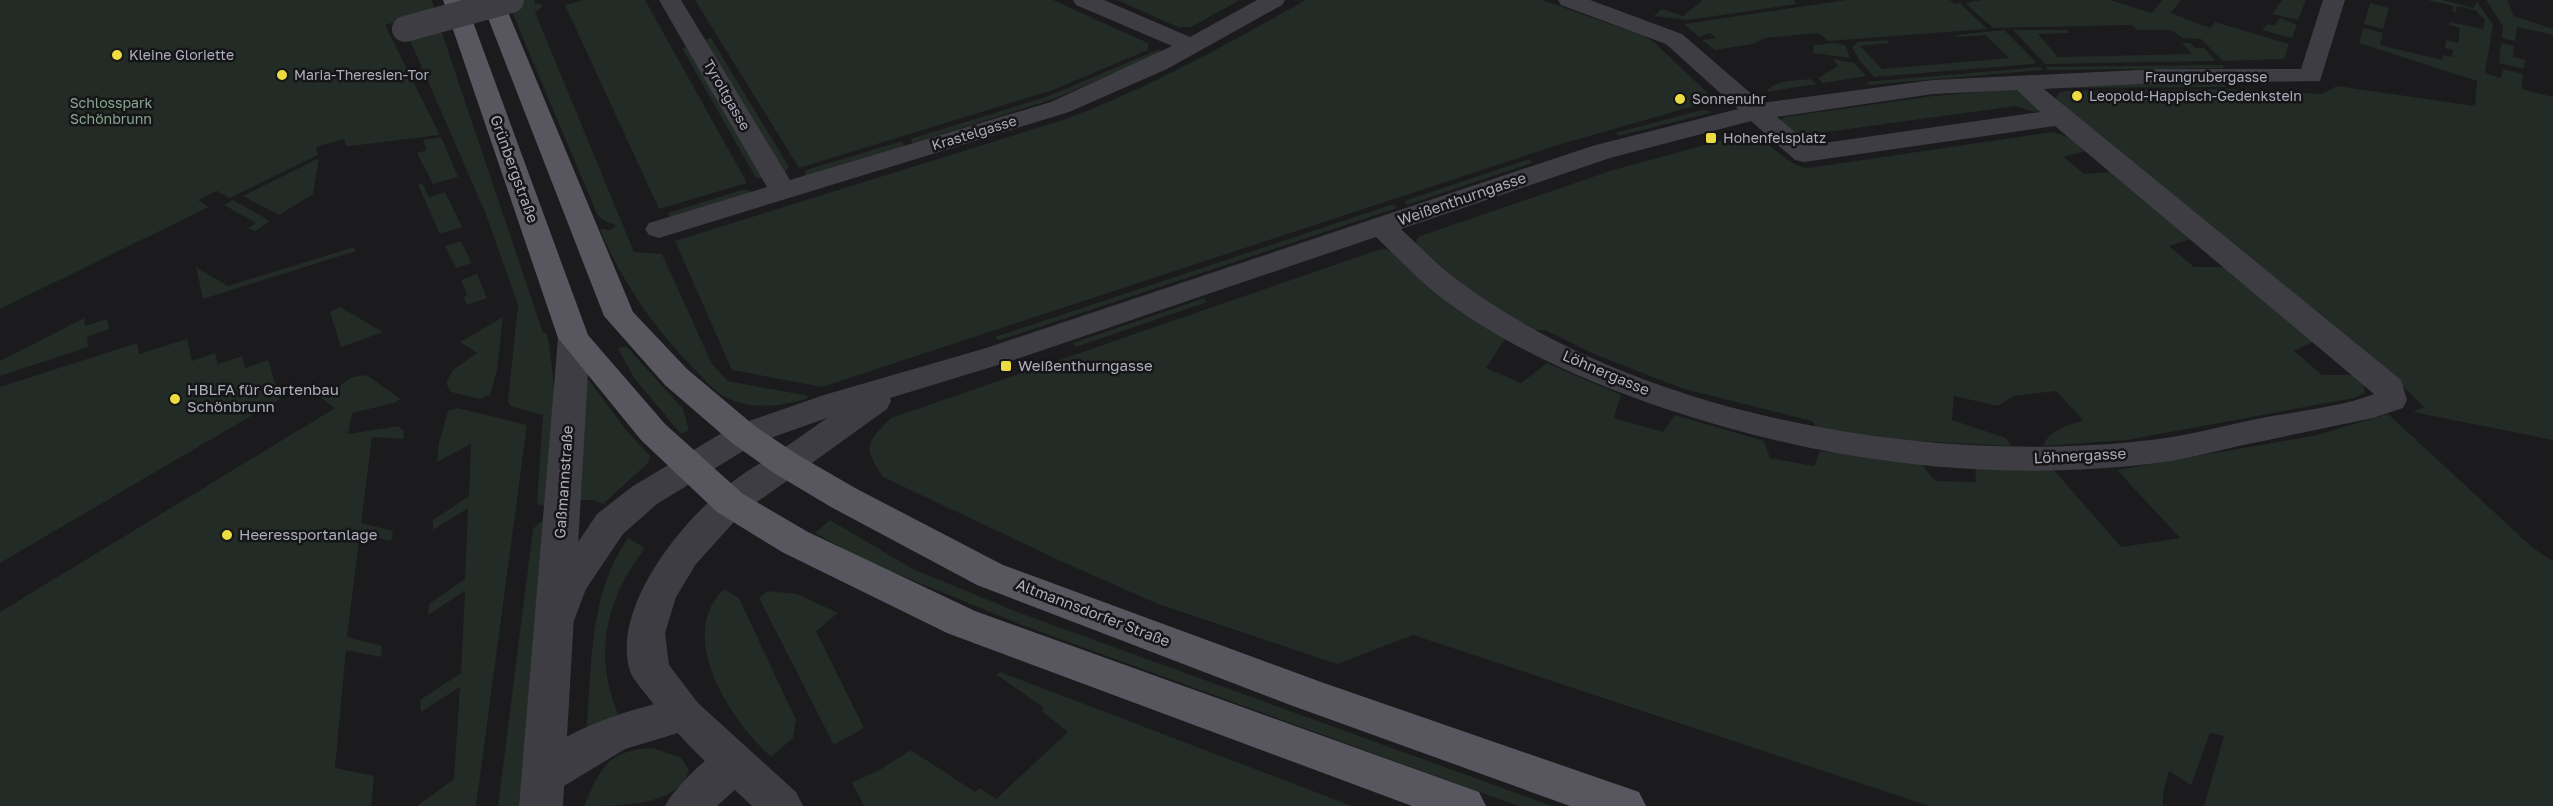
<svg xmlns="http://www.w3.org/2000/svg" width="2553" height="806" font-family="'Golos Text',sans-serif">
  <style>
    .green { fill: #222b25 }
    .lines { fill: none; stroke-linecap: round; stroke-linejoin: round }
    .minor { fill: #3e3d43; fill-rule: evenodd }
    .tertiary { fill: #3e3d43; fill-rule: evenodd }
    .primary { fill: #585760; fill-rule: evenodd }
    .minor-bridge { stroke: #3e3d43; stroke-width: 26 }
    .poi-dot { fill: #eddb42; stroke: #161518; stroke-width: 2 }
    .labels { text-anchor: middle; stroke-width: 5; stroke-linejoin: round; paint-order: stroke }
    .far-poi-label { font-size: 14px; fill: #adaebb; stroke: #161518; text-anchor: start }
    .far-street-label { font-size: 14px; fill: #adaebb; stroke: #161518 }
    .far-park-label { font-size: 14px; fill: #85a68f; stroke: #161518 }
    .street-label { font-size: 15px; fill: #adaebb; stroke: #161518 }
    .poi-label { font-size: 15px; fill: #adaebb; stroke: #161518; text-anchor: start }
  </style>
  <rect width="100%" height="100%" fill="#1b1a1d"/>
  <g class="green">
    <path d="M0,0H432L435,11L385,25L440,135L351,146H346L344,139L316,147L318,155L230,198L217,191L198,200L209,207L0,309Z"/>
    <path d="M507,0H534L535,4H541L542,7L535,12L634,252L662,254L712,364L728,381L809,396L806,399C782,406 754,410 729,399C715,393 705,380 695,370C654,328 622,283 600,229L611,230L616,225L603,220L597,214Z"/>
    <path d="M583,0H645L747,183L659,209L565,5Z"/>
    <path d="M695,0H1053L1148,43V50L1053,90L799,168Z"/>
    <path d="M1117,0H1240L1191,27H1178Z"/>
    <path d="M1306,0H1542L1642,35L1654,42L1715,100L1558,145L822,387L732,370L675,241L1066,119C1151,87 1227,44 1306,0Z"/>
    <path d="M1703,0H1794L1797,4L1688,20L1654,16L1662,9L1683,16Z"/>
    <path d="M1846,0H1950L1954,4L1960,3L1987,29L1829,41L1818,33L1765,38L1753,44L1715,50L1702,40L1716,38L1710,33L1699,37L1684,24Z"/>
    <path d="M1981,0H2110L2152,13L2162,0H2181L2171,13L2210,28L2215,22L2289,44L2284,59L2223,61L2201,39L2183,38L2171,30H2138L2131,25L1993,28L1965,3Z"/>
    <path d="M2282,0H2306L2298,20L2272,14Z"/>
    <path d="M2427,0H2443L2473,8L2477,2L2493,25L2485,73L2501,78L2503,69L2523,74L2522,89L2553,97V440L2413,412L2424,407L2396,380L2084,126L2056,98L2058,93L2066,91L2230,89L2321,94L2337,86L2475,106L2477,81L2359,43L2363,28L2383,33L2380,45L2442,60L2443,55L2452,57L2453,50L2445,48L2446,40L2458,43L2460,28L2449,25L2450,22L2483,29L2485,20L2475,10L2457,6L2456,12L2452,11L2453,6Z"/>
    <path d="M2486,0H2507L2514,16L2553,29V35L2517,27L2515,41L2502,38L2503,26Z"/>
    <path d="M2370,3L2389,8L2383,29L2364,24Z"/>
    <path d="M2280,18L2297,25L2292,38L2262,30L2267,24L2274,26Z"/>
    <path d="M441,30L543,333H547C558,394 556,445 551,507L538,505L537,501L543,415L510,406L508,401L518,305L485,212L409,38Z"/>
    <path d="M2004,30L2036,62L2034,64L1874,77L1859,60L1852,47L1858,42L1887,40L1890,43L1860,46L1882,69L2009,58L1985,35L1958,37L1955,35Z"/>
    <path d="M2013,30H2067L2070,33L2038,34L2058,57L2192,54L2182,43H2190L2195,48H2204L2216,61L2045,64Z"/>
    <path d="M711,38L789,167L787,170L782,173L703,40Z"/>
    <path d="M1836,43L1846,46L1850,58L1813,53L1814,45Z"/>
    <path d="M2501,43L2514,46L2513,57L2525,60L2524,69L2499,63Z"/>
    <path d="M688,47L765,178H756L682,48Z"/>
    <path d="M1157,50L1166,51L1054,99L913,143L910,139L1046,97Z"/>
    <path d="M1833,59L1854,63L1866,76L1823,83L1818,78L1838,66Z"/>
    <path d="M2222,65L2225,68L2048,70L2045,67Z"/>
    <path d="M2040,67L2043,70L1869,85L1866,82Z"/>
    <path d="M1810,79L1817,84L1766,92C1775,79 1796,81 1810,79Z"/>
    <path d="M2116,84H2223L2226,87L2062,88Z"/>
    <path d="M2014,89L2024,91L2040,111L2033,112L2016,106L1819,133L1818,143C1801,145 1792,131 1780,120L1785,117L1933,96Z"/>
    <path d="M1702,110L1714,112L1618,136L1615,133Z"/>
    <path d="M2053,132L2069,137L2085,151L2064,157L2084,174L2110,172L2193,238L2169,246L2194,267H2226L2317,340L2294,351L2322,375H2359L2363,380L2365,393L2354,398L2127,440L2043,446C2050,429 2067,426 2083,420L2056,391L2013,396L1998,406L1954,396L1952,420L2006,438L2012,446L1879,439L1817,428L1812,421L1684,389L1596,355L1545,330H1530L1475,295L1417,245L1416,240L1420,236L1613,170L1745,134C1771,137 1783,166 1808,168Z"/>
    <path d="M441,137L458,177L433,184L417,153L427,150L423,140Z"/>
    <path d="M902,141L904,146L804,177L806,170Z"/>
    <path d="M319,158L313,194L279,215L243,196Z"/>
    <path d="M1529,159L1532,163L1407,205L1404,201Z"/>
    <path d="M422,183L429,197L445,192L462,227L440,234L418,185Z"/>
    <path d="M745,189L752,192L669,217L668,213Z"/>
    <path d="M233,200L270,221L255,231L248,228L256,223L224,205Z"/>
    <path d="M1394,204L1397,208L1003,339L997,340L995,337Z"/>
    <path d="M461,241L472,263L456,268L445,246Z"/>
    <path d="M354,247L356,251L203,299L196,267L228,286Z"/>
    <path d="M1386,249L1394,253L1505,339L1486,368L1521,383L1547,363L1621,395L1614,418L1663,432L1675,415L1764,441L1770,458L1814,466L1820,451L1920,462L1935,481L1976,482L1975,468L2053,469L2121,547L2180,538L2117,470L2313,436L2388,414L2533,548L2553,561V806H2204L2224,736L2210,733L2191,785L2169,771L2163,793V806H1929L1413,635L1337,664L1158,604L1067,564L883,477C863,446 865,444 891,418L1378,250Z"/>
    <path d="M477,274L487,298L467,305L463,297L467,295L461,280Z"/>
    <path d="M1204,298L1207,302L1076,347L1073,343Z"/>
    <path d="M340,307L383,332L341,347L330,312Z"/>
    <path d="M503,317L497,370L490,395L480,399L451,392L446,383L453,370L477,353L460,342Z"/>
    <path d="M84,318L85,326L107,319L109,329L87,337L88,347L0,376V361Z"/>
    <path d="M187,339L192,361L215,353L218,364L242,356L245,368L268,360L280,399L0,563V387L137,343L139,354Z"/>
    <path d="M626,346L683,409L689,430L681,434L634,378L618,348Z"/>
    <path d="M367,375L401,399L394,403L352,413L348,434L398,426L404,431L403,439L372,437L361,523L393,531L391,541L360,533L347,637L382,646L381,657L346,650L335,768L374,776L371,806H0V612L335,408L321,398L353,377Z"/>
    <path d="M585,380H589L626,430L650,456L648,463L603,504L592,500H580Z"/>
    <path d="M457,408L527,425L476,806H417L454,779L460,687L421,712L420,700L461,673L465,591L428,615L429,604L465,579L468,508L433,530V520L469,496L471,444L437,462L439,443L448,411Z"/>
    <path d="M551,519L519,806H498L533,529L539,523Z"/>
    <path d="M830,520L913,569L1020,613L1552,806H1518L1019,624L866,561L815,533Z"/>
    <path d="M628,538L645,548C606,598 593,654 618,714L592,729L587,726C592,662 589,594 628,538Z"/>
    <path d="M724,589L739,598L796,720L793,738L771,757C732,722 674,636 724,589Z"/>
    <path d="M767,591L797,594L838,613L816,631L864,728L834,745L759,598Z"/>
    <path d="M1000,672L1352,806H864L852,783L883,768L911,750L975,792L980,788L996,799L1068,732L1042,711L1044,708L997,675Z"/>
    <path d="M653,748L681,758L689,770C678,806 622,806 584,806C601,768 607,750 653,748Z"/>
  </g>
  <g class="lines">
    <g class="minor">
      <path d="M659,0H681L790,180L1051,102L1172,46L1076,5L1073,0H1104L1190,37L1257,0H1285L1282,5L1167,69L1069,112L659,238L649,235L645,229L649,223L767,187Z"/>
      <path d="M1558,0H1590L1682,34L1762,103L1933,80L2158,69H2301L2323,0H2345L2320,81L2158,83L2044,89L2401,380L2407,400L2403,408L2373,418C2330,427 2286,436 2243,445C2212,452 2180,461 2149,464C1984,483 1823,461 1666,409C1589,383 1513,350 1447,302C1421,283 1399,259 1376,237L1008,362L890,398L891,401L887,409L798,473L786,476L774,473L769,464L774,455L827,418L756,443L657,504L623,534L586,589L572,626L558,630L544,626L539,615L556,575L597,514L633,486L732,427L824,395L986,348L1592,146L1738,109L1666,44L1561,5ZM2017,90L2040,112L1810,145L1777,117L1933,94ZM1751,121L1795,160L1804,162L2055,126L2374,394C2338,408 2290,412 2252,420C2219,427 2185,436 2151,440C1932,466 1648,418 1467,287C1443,270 1422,249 1401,229L1610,158Z"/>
      <path d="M684,698L698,703L704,715L698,727L625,749L559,789L544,795L529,789L523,776C542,734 640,705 684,698Z"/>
      <path d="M733,743L748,748L754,761L739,786L717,806H665C675,786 713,750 733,743Z"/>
    </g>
    <g class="tertiary">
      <path d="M574,328L585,331L590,338L563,806H519L558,338L563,331Z"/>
      <path d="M786,452L798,455L803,464L798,473L743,512L696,564L676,597L665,633L669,665L698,703L796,792L803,806H752C715,771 678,738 648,697C642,689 634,681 630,671C606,595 718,472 786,452Z"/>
    </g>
    <g class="primary">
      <path d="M443,0H465L588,335L665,424L743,494L808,532L975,611L1479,792L1486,806H1412L947,633L782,552L717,512L641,440L558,338Z"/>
      <path d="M481,0H503L633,312L687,369L756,427L798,455L857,489L1003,565L1321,682L1639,792L1646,806H1570L1293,706L977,585L831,507L774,473L732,443L665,385L604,316Z"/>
    </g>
    <path class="minor-bridge" d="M405,29L511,0"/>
  </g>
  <g class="poi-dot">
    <circle cx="117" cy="55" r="6"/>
    <circle cx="282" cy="75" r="6"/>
    <circle cx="2077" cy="96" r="6"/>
    <circle cx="1680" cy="99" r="6"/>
    <rect x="1705" y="132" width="12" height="12" rx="3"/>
    <rect x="1000" y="360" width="12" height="12" rx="3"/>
    <circle cx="175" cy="399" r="6"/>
    <circle cx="227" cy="535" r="6"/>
  </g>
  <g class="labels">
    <g class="far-poi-label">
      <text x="129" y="60">Kleine Gloriette</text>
      <text x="294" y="80">Maria-Theresien-Tor</text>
      <text x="2089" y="101">Leopold-Happisch-Gedenkstein</text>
      <text x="1692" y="104">Sonnenuhr</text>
      <text x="1723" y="143">Hohenfelsplatz</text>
    </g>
    <g class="far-street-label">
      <text x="2206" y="82">Fraungrubergasse</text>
      <text transform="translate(727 95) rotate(60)" y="5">Tyroltgasse</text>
      <text transform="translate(974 133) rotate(-17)" y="5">Krastelgasse</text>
    </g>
    <g class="far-park-label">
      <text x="111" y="108">Schlosspark<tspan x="111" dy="16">Schönbrunn</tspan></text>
    </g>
    <g class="street-label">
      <text transform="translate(514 169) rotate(70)" y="5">Grünbergstraße</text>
      <text transform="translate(1462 199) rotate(-19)" y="5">Weißenthurngasse</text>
      <text transform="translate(1606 373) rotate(23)" y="5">Löhnergasse</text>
      <text transform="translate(2080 456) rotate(-3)" y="5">Löhnergasse</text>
      <text transform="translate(564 482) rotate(-86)" y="5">Gaßmannstraße</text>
      <text transform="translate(1093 613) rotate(21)" y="5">Altmannsdorfer Straße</text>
    </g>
    <g class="poi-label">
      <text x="1018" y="371">Weißenthurngasse</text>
      <text x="187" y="395">HBLFA für Gartenbau<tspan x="187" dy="17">Schönbrunn</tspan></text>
      <text x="239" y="540">Heeressportanlage</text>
    </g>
  </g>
</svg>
